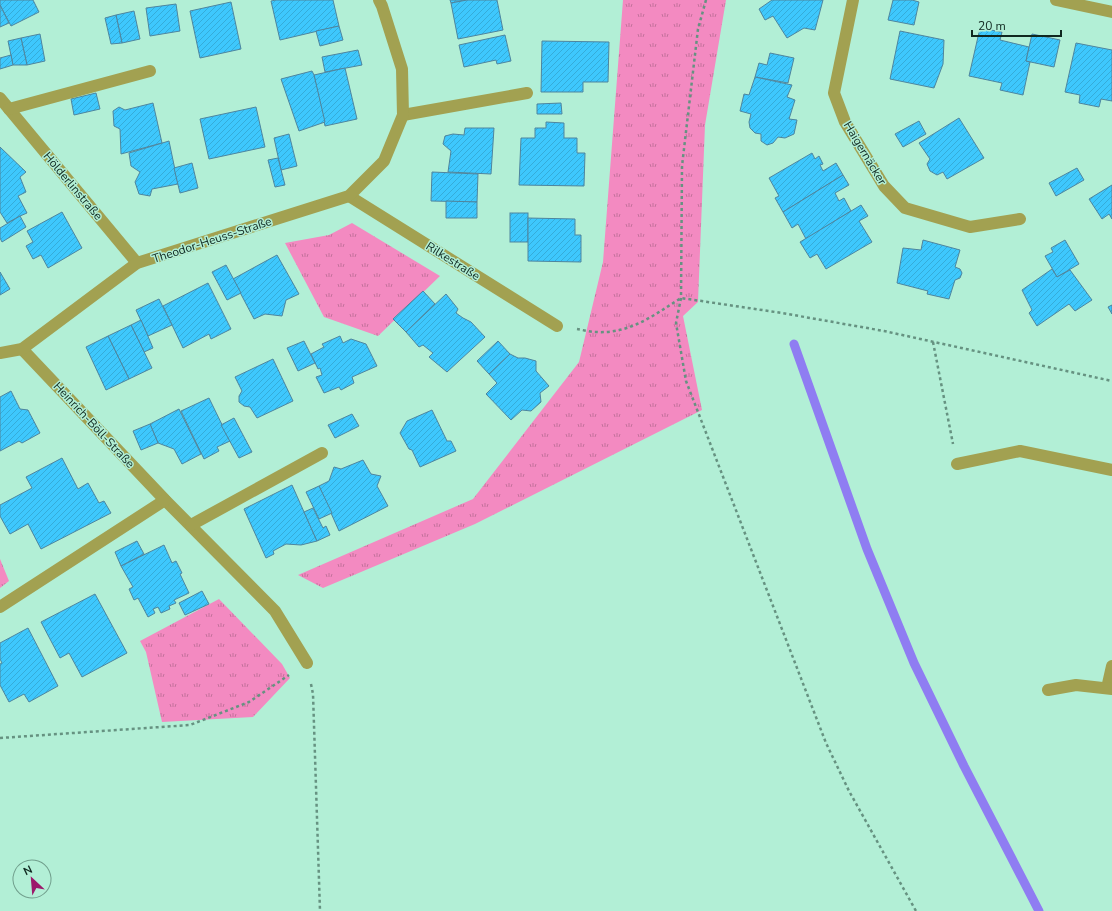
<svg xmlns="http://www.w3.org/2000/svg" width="1112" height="911" font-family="'Nunito Sans',sans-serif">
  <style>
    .grass { fill: url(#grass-tufts) }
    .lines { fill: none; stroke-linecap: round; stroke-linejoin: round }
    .stream { stroke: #8f7df2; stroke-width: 9 }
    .building { fill: url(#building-hatch); stroke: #4e859e }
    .path { stroke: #669281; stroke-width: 2.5; stroke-dasharray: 3 3; stroke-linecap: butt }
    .minor { stroke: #a2a151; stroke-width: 12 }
    .labels { text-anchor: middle; stroke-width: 3; stroke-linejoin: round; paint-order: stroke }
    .street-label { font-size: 12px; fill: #102820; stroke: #b2efd6 }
  </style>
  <defs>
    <pattern id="grass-tufts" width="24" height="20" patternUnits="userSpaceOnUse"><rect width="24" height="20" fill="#f38ac1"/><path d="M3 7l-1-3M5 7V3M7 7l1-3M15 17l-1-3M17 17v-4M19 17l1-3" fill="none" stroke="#c3719c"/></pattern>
    <pattern id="building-hatch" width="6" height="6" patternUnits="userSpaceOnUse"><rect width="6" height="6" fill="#3ec8fd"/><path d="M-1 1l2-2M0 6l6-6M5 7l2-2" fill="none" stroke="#35acd9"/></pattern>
  </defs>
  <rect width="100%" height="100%" fill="#b2efd6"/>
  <g class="grass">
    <path d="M623,0H726L705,125L698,302L683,316L702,410L475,524L323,588L298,575L473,499L579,362L603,262Z"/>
    <path d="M352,223L440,276L378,336L324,317L285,243L329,235Z"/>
    <path d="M0,559L9,581L0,588Z"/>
    <path d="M219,599L282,664L290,678L253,717L162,722L146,652L140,641Z"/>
  </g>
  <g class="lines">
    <path class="stream" d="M794,344L867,549L914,663L964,766L1039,911"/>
  </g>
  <g class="building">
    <path d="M0,0H33L39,12L11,26L0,5Z"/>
    <path d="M276,0H333L339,26L280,40L271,1Z"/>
    <path d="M450,0H467L451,3Z"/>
    <path d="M467,0H497L503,30L458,39L451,3Z"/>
    <path d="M772,0H823L815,30L804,28L787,38L773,16L765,20L759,9Z"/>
    <path d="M893,0H912L919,2L914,25L888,20Z"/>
    <path d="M231,2L241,49L200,58L190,11Z"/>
    <path d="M176,4L180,31L150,36L146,8Z"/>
    <path d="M0,5L9,23L0,27Z"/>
    <path d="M134,11L140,39L122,43L116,15Z"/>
    <path d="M116,15L122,43L111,44L105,18Z"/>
    <path d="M339,26L343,40L320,46L316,31Z"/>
    <path d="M980,28L1002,32L1000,40L1029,47L1026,61L1030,62L1023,95L1000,90L1002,83L969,76Z"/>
    <path d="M900,31L944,40L943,64L934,88L890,79Z"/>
    <path d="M40,34L45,61L27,65L21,38Z"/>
    <path d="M1032,34L1060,40L1054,67L1026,61Z"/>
    <path d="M505,35L511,61L497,64L496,60L464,67L459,45Z"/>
    <path d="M21,38L27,65H13L8,41Z"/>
    <path d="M542,41L609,42L608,82H583V92H541Z"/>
    <path d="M1076,43L1112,50V101L1101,99L1099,107L1079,103L1080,95L1065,92Z"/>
    <path d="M358,50L362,65L325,72L322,57Z"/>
    <path d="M770,53L794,58L788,83L755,77L759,63L767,65Z"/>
    <path d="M11,55L13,65L0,69V58Z"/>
    <path d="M345,68L357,119L325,126L314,75Z"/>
    <path d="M312,71L314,75L325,122L299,131L281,79Z"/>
    <path d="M755,77L792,85L787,97L795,100L789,119L797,120L794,134L785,138L778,137L773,143L767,145L761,141V134L755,133L750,128L749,122L751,114L740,111L744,94L749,95Z"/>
    <path d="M96,93L100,109L74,115L71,99Z"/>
    <path d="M153,103L162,143L121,154L120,129L114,126L113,111L119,107L125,110Z"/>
    <path d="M561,103L562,114H537V104Z"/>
    <path d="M256,107L265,147L209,159L200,119Z"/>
    <path d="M959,118L984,158L947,179L943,172L937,175L930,171L927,164L930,159L919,143Z"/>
    <path d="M919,121L926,134L903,147L895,134Z"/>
    <path d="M546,122L564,123V138H577V153H585L584,186L519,185L521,138H535V128H546Z"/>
    <path d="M465,128H494L491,174L448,172L451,151L443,144L445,136L453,134L464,135Z"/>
    <path d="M289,134L297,166L281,170L274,138Z"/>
    <path d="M169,141L178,184L152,189L150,196L139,194L135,182L140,172L131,166L129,153Z"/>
    <path d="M0,147L26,172L20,177L26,192L18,196L27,213L20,216L7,223L0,212Z"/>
    <path d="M812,153L815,159L819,156L823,164L820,165L823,171L836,163L843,175L783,212L775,198L779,196L769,178Z"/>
    <path d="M278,158L285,185L275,187L268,160Z"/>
    <path d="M192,163L198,188L180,193L174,168Z"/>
    <path d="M1077,168L1084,180L1056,196L1049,183Z"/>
    <path d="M432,172L478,174L477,202L431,201Z"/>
    <path d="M843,175L849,185L835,193L839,201L844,198L851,211L806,239L798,224L792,228L783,212Z"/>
    <path d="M1112,185V219L1109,214L1102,219L1089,199Z"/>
    <path d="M446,201L477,202V218H446Z"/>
    <path d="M861,205L868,216L859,221L872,242L826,269L817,254L810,258L800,242Z"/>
    <path d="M62,212L82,248L48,268L41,255L33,259L26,246L33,242L27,231Z"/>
    <rect x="510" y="213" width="18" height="29"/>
    <path d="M20,216L26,227L2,242L0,238V228Z"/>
    <path d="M528,218L575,219V235H581V262L528,261Z"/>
    <path d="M923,240L960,250L955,267L960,269L962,273L960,278L955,280L949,299L927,294L928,291L897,283L903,248L921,250Z"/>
    <path d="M1065,240L1079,264L1057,277L1045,256L1053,252L1051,248Z"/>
    <path d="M277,255L299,294L286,300L282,316L265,314L254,319L233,279Z"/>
    <path d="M226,265L241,293L227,300L212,272Z"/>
    <path d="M1052,269L1057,277L1070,270L1092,300L1075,311L1069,304L1037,326L1029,313L1032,310L1022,290Z"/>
    <path d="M0,272L10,289L0,295Z"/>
    <path d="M208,283L231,329L211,339L209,334L183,348L163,306Z"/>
    <path d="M423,291L435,304L406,332L393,319Z"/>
    <path d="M446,294L458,309L456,313L463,318L471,322L485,337L447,372L429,357L433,353L423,345L419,347L406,332Z"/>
    <path d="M159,299L172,325L148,336L136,310Z"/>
    <path d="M1112,305V314L1108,307Z"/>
    <path d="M141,320L153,348L144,352L131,325Z"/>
    <path d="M131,325L152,368L129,379L108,336Z"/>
    <path d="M108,336L129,379L106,390L86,347Z"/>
    <path d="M340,336L343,343L351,339L366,344L377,366L352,377L354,383L341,390L339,387L324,393L316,377L322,375L320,368L318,369L311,354L324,347L322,344Z"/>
    <path d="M304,341L315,363L298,371L287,348Z"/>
    <path d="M498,341L510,354L489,374L477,361Z"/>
    <path d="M510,354L518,358H525L536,361V371L549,386L540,393L541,402L531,411L522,410L511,420L486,394L497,383L489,374Z"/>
    <path d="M273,359L293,401L257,418L250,407L244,406L239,402V396L242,391L235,377Z"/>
    <path d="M11,391L20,409L28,410L40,433L22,443L19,441L0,451V397Z"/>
    <path d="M209,398L230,441L217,447L219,451L204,459L181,411Z"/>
    <path d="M179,409L201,454L182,464L174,449L158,443L150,424Z"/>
    <path d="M432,410L447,441H451L456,451L420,467L412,450L409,449L400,433L407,421Z"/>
    <path d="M352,414L359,426L335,438L328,425Z"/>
    <path d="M234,418L252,452L239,458L221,425Z"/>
    <path d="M150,424L158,443L141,450L133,431Z"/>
    <path d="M62,458L78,489L88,483L99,503L104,501L111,513L41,549L28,524L10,534L0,516V505L32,488L26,477Z"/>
    <path d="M363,460L371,474L381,476L377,486L388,506L339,531L319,486L329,481L334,467L341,469Z"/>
    <path d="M292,485L317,541L301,545L286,544L273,551L274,554L266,558L244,509Z"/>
    <path d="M319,486L332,513L319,519L306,492Z"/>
    <path d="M313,508L323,528L326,526L330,535L317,541L304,512Z"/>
    <path d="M137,541L144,554L121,566L115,552Z"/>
    <path d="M164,545L172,563L176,561L182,573L180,574L189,593L174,600L176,603L169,606L170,609L161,613L158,607L153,609L155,613L148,617L138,598L134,600L129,589L133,587L121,566Z"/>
    <path d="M202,591L209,604L185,615L179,603Z"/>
    <path d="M95,594L127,653L82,677L69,653L60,658L41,622Z"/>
    <path d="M28,628L58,686L29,702L24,694L9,702L0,685V664L2,663L0,659V643Z"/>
  </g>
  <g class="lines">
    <g class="path">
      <path d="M706,0L698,29L682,166L681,298L676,323L686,381L826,743L849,791L916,911"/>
      <path d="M577,329C583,330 590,332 596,332C630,334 654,315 681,298L782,313L884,331L1112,381"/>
      <path d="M933,342L953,444"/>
      <path d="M311,684L313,694L320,911"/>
      <path d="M0,738L190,725L249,702L289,675"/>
    </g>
    <g class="minor">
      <path d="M853,0L834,93L845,122L884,186L905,208L970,227L1020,219"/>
      <path d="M1056,0L1112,12"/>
      <path d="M0,98L137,263"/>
      <path d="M9,109L150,71"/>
      <path d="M403,115L527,93"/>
      <path d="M349,196L557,326"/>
      <path d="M22,349L165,500L275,611L307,663"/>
      <path d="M0,353L22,349L137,263L349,196L384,161L403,115L402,69L382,6L379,0"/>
      <path d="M957,464L1020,451L1112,470"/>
      <path d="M191,525L322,453"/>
      <path d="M0,607L165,500"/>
      <path d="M1107,688L1112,666"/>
      <path d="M1048,690L1076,685L1112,689"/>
    </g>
  </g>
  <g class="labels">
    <g class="street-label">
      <text transform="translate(865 153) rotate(59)" y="4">Haigernäcker</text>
      <text transform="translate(73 186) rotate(50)" y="4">Hölderlinstraße</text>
      <text transform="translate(212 240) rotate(-18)" y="4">Theodor-Heuss-Straße</text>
      <text transform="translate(453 261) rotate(32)" y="4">Rilkestraße</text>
      <text transform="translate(94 425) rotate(47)" y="4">Heinrich-Böll-Straße</text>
    </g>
  </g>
  <g transform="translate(32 879) rotate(334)"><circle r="19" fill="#b2efd6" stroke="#719f8d"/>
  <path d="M0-3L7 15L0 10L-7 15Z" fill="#9c186b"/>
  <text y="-6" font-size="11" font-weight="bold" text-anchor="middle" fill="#102820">N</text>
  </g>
  <path d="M972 30v6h89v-6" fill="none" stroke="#102820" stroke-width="2"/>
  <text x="978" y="30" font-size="12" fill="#102820" stroke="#b2efd6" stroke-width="3" paint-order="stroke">20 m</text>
</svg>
